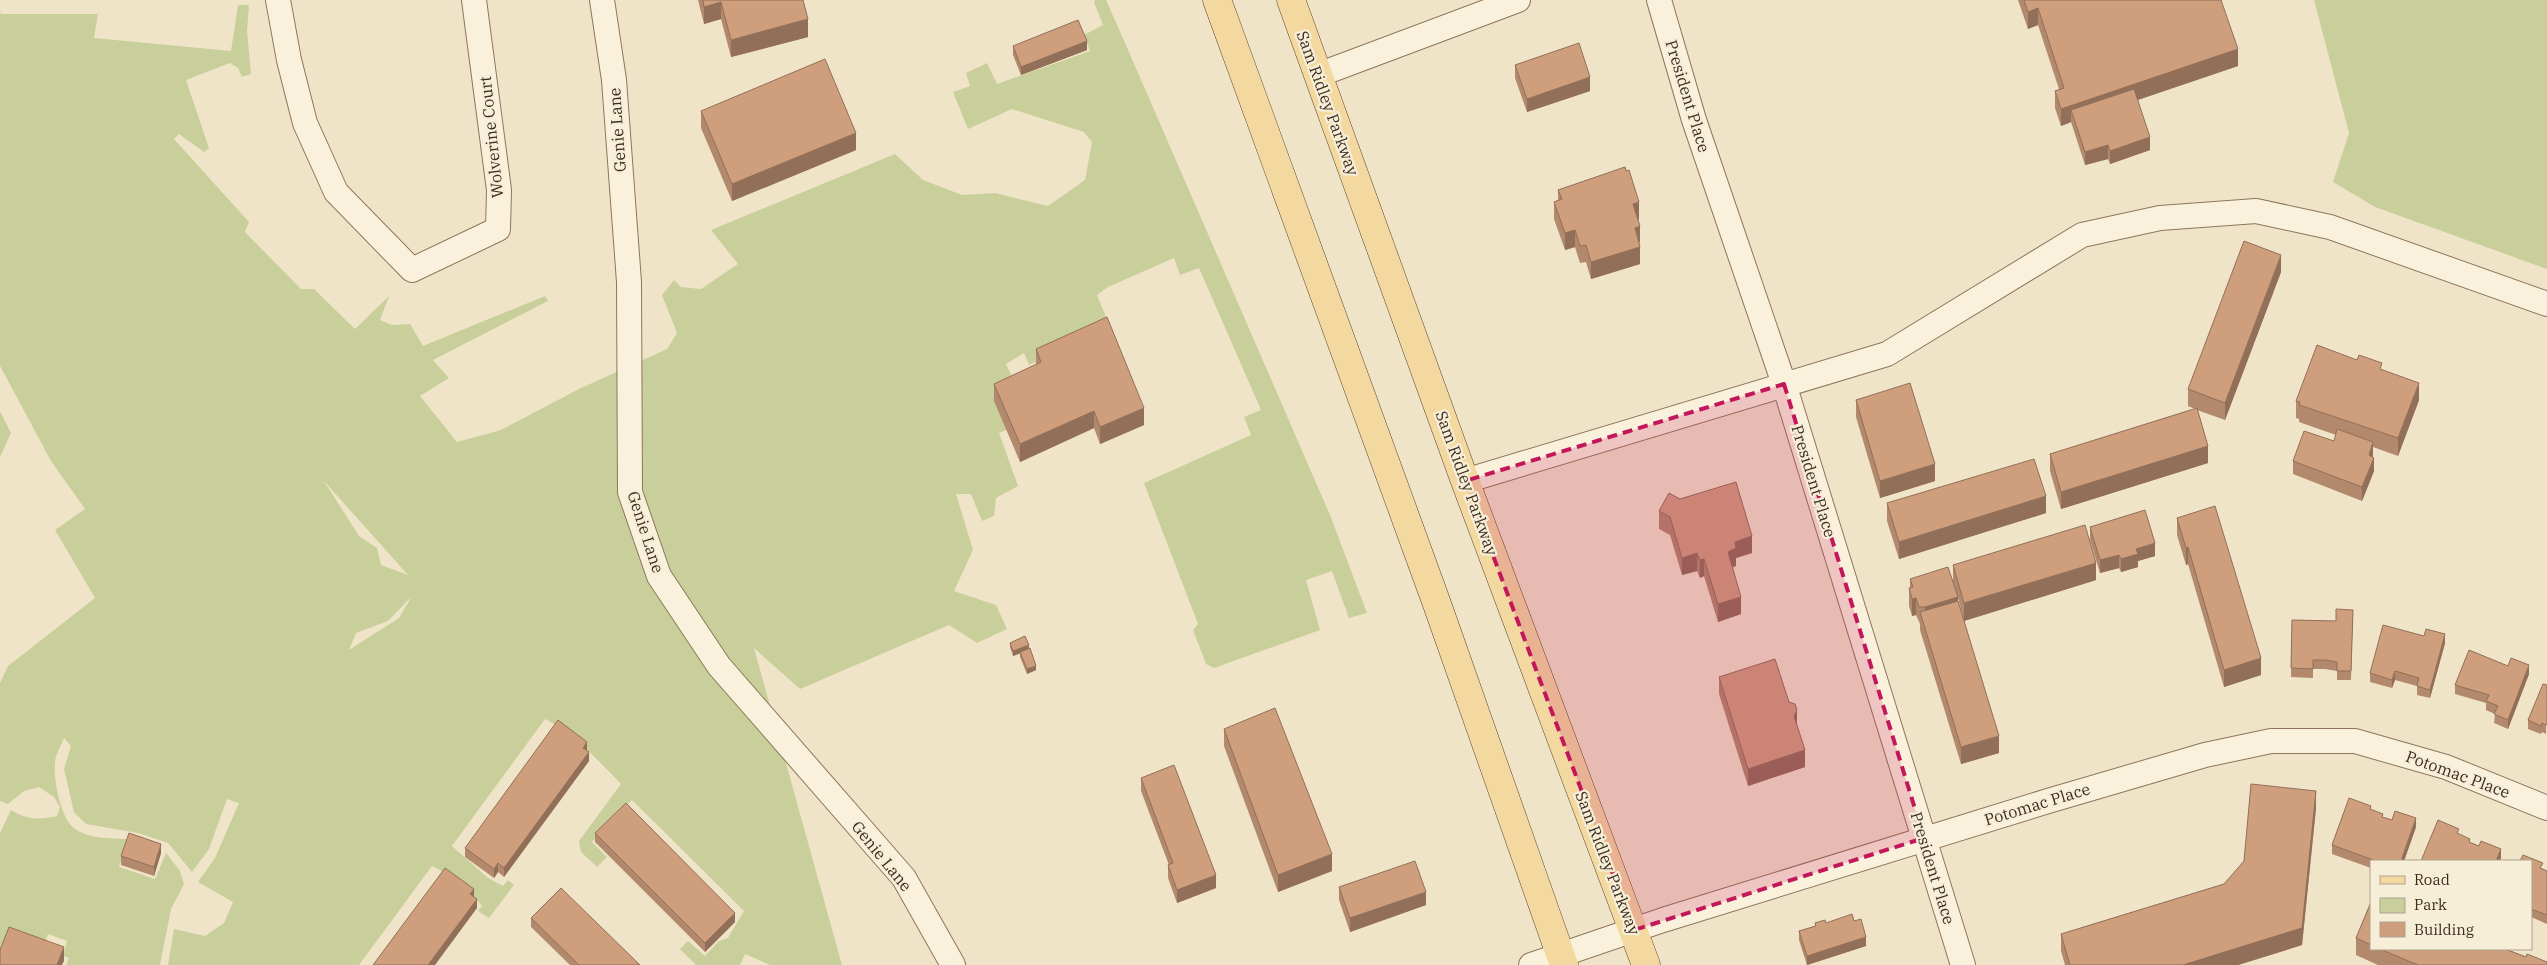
<svg xmlns="http://www.w3.org/2000/svg" width="2547" height="965" font-family="'IBM Plex Serif',serif">
  <style>
    .green { fill: #c9cf9b; fill-rule: evenodd }
    .lines { fill: none; stroke-linecap: round; stroke-linejoin: round }
    .minor-casing { stroke: #8d765c; stroke-width: 26 }
    .major-casing { stroke: #5b4430; stroke-width: 29 }
    .minor { stroke: #faf1dc; stroke-width: 24 }
    .major { stroke: #f3d9a0; stroke-width: 28 }
    .wall { fill: #b2896c; fill-rule: evenodd }
    .shaded-wall { fill: #916f58 }
    .building { fill: #cf9f7d; stroke: #916f58 }
    .marked { fill: #c2185b; fill-opacity: 0.2; stroke: #c2185b; stroke-width: 4; stroke-dasharray: 10 6; stroke-linejoin: round }
    .labels { text-anchor: middle; stroke-width: 4.5; stroke-linejoin: round; paint-order: stroke }
    .street-label { font-size: 16px; fill: #3d2e20; stroke: #f7eed8 }
  </style>
  <rect width="100%" height="100%" fill="#f0e4c8"/>
  <g class="green">
    <path d="M1095,0H1106L1122,36L1330,515L1367,613L1349,618L1332,571L1306,580L1320,630L1214,668L1206,664L1193,630L1198,624L1144,483L1251,435L1244,417L1261,410L1199,268L1180,275L1174,258L1108,287L1097,295L1111,329L1029,365L1024,353L1006,364L1018,390L1006,430L999,433L1018,486L996,498L994,516L982,521L971,494H956L973,550L954,591L996,605L1007,629L977,643L949,625L800,689L754,648L842,965H770L745,954L740,965H696L680,949L688,941L705,956L719,941L728,938L744,911L632,800L592,842L607,857L597,867L581,852L579,841L621,784C597,759 575,735 545,719L452,846L488,878L503,886L508,880L514,885L489,918L478,911L482,906L462,882L432,866L359,965H168L174,929L205,936L224,923L233,902L198,882L215,858L239,803L227,799L209,849L192,872L168,843L138,833L86,824L74,812L64,769L71,746L64,738C61,746 55,755 55,763C53,779 61,820 75,829C90,839 110,838 127,839L119,867L155,879L166,853L180,871L184,884L171,909L160,965H66L69,958L63,956L67,941L48,934L43,947L0,956V833L11,810C27,820 39,820 57,816L60,807L54,797L39,787L24,791L8,804L0,801V683L8,666L95,598L55,530L85,509L51,461L0,366V11L1,14H98L94,38L231,51L238,5H249L247,31L251,74L242,77L238,68L230,63L186,80L209,148L204,152L179,134L174,139L249,222L245,232L301,289H314L355,329L389,296L380,320L392,325L410,324L423,346L545,296L548,301L433,360L449,378L420,396L457,442L501,430L579,389L667,349L677,333L662,295L674,280L681,287L701,289L738,264L711,230L895,154L923,180L962,195L995,193L1048,206L1085,180L1092,142L1084,132L1012,109L968,129L953,92L970,86L966,73L987,63L997,84L1090,51L1084,35L1103,25L1094,2ZM324,481L408,575L381,565L377,548L359,536ZM412,596L399,618L349,650L356,633L388,621Z"/>
    <path d="M2314,0H2547V269L2375,207L2333,182L2349,133Z"/>
    <path d="M0,411L11,433L0,457Z"/>
  </g>
  <g class="lines">
    <defs>
      <g id="minor">
        <path d="M278,0L289,60L305,123L336,192L412,270L498,229L499,190L474,0"/>
        <path d="M602,0L614,80L629,282L630,492L659,576L719,666L904,878L953,965"/>
        <path d="M1659,0L1694,120L1784,384L1963,965"/>
        <path d="M1318,75L1518,0"/>
        <path d="M1465,481L1887,354L2082,235L2160,218L2256,211L2330,227L2547,304"/>
        <path d="M1531,965L1663,920L2048,801L2205,755L2271,741H2355L2446,767L2547,808"/>
      </g>
      <g id="major">
        <path d="M1217,0L1437,604L1564,965"/>
        <path d="M1291,0L1465,481L1646,965"/>
      </g>
    </defs>
    <use href="#minor" class="minor-casing"/>
    <use href="#major" class="major-casing"/>
    <use href="#minor" class="minor"/>
    <use href="#major" class="major"/>
  </g>
  <g class="wall">
    <path d="M698,0H803L808,37L731,57L721,19L704,24Z"/>
    <path d="M2018,0H2221L2238,66L2138,100L2150,150L2110,164L2108,159L2085,165L2071,122L2061,126L2055,108V91L2059,89L2038,25L2028,29Z"/>
    <path d="M1013,46L1087,50L1021,75L1013,55Z"/>
    <path d="M1515,65L1590,91L1527,112L1515,78Z"/>
    <path d="M701,111L856,150L732,201L701,128Z"/>
    <path d="M1558,190L1639,219L1638,220L1640,264L1591,279L1586,262L1580,263L1575,247L1565,250L1554,219V202L1558,200Z"/>
    <path d="M2281,272L2225,420L2197,410L2208,463L2061,509L2050,471V454L2195,409L2188,406V389Z"/>
    <path d="M1036,349L1144,425L1100,444L1094,428L1020,462L994,401V384L1036,365Z"/>
    <path d="M2382,369L2419,400L2398,456L2373,447V457L2374,471L2362,501L2293,474V461L2334,441L2336,435L2299,422V419L2296,418V401Z"/>
    <path d="M1856,400L1935,481L1880,498L1856,417Z"/>
    <path d="M1887,503L2046,513L1899,559L1887,521Z"/>
    <path d="M1659,511L1752,553L1736,558V566L1733,567L1741,614L1718,622L1704,576L1700,578L1697,571L1682,575L1670,535L1659,529Z"/>
    <path d="M2177,518L2261,675L2224,687L2188,564L2186,565L2177,535Z"/>
    <path d="M2090,527L2155,556L2138,561V567L2121,572L2119,568L2100,573L2090,540Z"/>
    <path d="M1953,565L2096,580L1964,621L1999,753L1961,764L1920,630V624L1916,615L1912,616L1909,606V588H1910V579L1953,582ZM1958,598L1964,619L1958,601Z"/>
    <path d="M2353,610L2351,680H2337V671L2325,669H2313V678L2291,677L2292,620L2336,621Z"/>
    <path d="M1010,643L1029,648L1036,670L1027,674L1020,657V653L1013,656L1010,647Z"/>
    <path d="M2445,643L2430,698L2417,695V686L2395,680L2392,688L2370,682V673Z"/>
    <path d="M2529,674L2508,729L2494,723L2495,714L2486,710V703L2455,694V685Z"/>
    <path d="M1719,677L1789,702L1797,727L1805,767L1748,786L1719,694Z"/>
    <path d="M2547,685L2546,734L2542,732L2541,734L2528,729V720Z"/>
    <path d="M1224,729L1332,871L1278,892L1224,746Z"/>
    <path d="M587,751L589,761L504,877L498,872L494,878L465,857V848Z"/>
    <path d="M1141,778L1216,888L1177,903L1168,878V865H1169L1141,791Z"/>
    <path d="M2316,808L2302,945L2238,965H2065L2061,951V934L2224,884Z"/>
    <path d="M2371,809L2383,817L2416,827L2404,861H2371V868L2332,854V845Z"/>
    <path d="M595,833L735,922L705,952L595,842Z"/>
    <path d="M161,853L154,876L121,865V856Z"/>
    <path d="M2531,861L2543,869L2547,871V924L2531,917Z"/>
    <path d="M1339,887L1426,905L1350,932L1339,900Z"/>
    <path d="M2371,902V949H2506L2547,965H2378L2356,955V938Z"/>
    <path d="M531,918L640,965H570L531,927Z"/>
    <path d="M1815,923H1826L1866,946L1807,965L1799,940V931L1815,926Z"/>
  </g>
  <g class="shaded-wall">
    <path d="M721,2V19L704,24V7Z"/>
    <path d="M2038,8V25L2028,29V12Z"/>
    <path d="M808,19V37L731,57V40Z"/>
    <path d="M1087,41V50L1021,75V67Z"/>
    <path d="M2238,49V66L2075,121L2071,110V122L2061,126V109Z"/>
    <path d="M1590,77V91L1527,112V99Z"/>
    <path d="M856,133V150L732,201V184Z"/>
    <path d="M2150,137V150L2110,164V151Z"/>
    <path d="M2108,145V159L2085,165V152Z"/>
    <path d="M1639,202V219L1633,222V204Z"/>
    <path d="M1640,226V244L1635,228Z"/>
    <path d="M1575,230V247L1565,250V233Z"/>
    <path d="M1640,247V264L1591,279V262Z"/>
    <path d="M2281,255V272L2225,420V403Z"/>
    <path d="M2419,383V400L2398,456V438Z"/>
    <path d="M1144,408V425L1100,444V427Z"/>
    <path d="M1094,411V428L1020,462V444Z"/>
    <path d="M2373,442V456L2369,469V455Z"/>
    <path d="M2208,446V463L2061,509V492Z"/>
    <path d="M2374,458V471L2362,501V487Z"/>
    <path d="M1935,464V481L1880,498V481Z"/>
    <path d="M2046,496V513L1899,559V542Z"/>
    <path d="M1752,536V553L1736,558V566L1728,569V552L1735,542Z"/>
    <path d="M2155,543V556L2138,561V567L2121,572V559L2136,549Z"/>
    <path d="M2188,547V564L2186,565V548Z"/>
    <path d="M1697,553V571L1682,575V558Z"/>
    <path d="M2119,555V568L2100,573V560Z"/>
    <path d="M1704,559V576L1700,578V560Z"/>
    <path d="M2096,563V580L1964,621V603Z"/>
    <path d="M1741,597V614L1718,622V604Z"/>
    <path d="M1958,597V614L1925,624V607Z"/>
    <path d="M1916,598V615L1912,616V599Z"/>
    <path d="M2445,634V643L2430,698V690Z"/>
    <path d="M1029,645V650L1013,656V651Z"/>
    <path d="M2261,658V675L2224,687V670Z"/>
    <path d="M2529,665V674L2508,729V720Z"/>
    <path d="M1036,666V670L1027,674V669Z"/>
    <path d="M2395,671V680L2392,688V680Z"/>
    <path d="M1797,710V727L1794,716Z"/>
    <path d="M1999,736V753L1961,764V747Z"/>
    <path d="M587,742V751L583,748Z"/>
    <path d="M1805,750V767L1748,786V769Z"/>
    <path d="M589,752V761L504,877V868Z"/>
    <path d="M2316,791V808L2302,945L2238,965H2183Z"/>
    <path d="M2416,818V827L2404,861H2401Z"/>
    <path d="M161,844V853L154,876V867Z"/>
    <path d="M2501,849V858L2500,861H2496Z"/>
    <path d="M1332,854V871L1278,892V875Z"/>
    <path d="M498,863V872L494,878V869Z"/>
    <path d="M1216,875V888L1177,903V890Z"/>
    <path d="M474,889V898L470,894Z"/>
    <path d="M1426,892V905L1350,932V918Z"/>
    <path d="M477,899V908L435,965H428Z"/>
    <path d="M735,913V922L705,952V943Z"/>
    <path d="M1866,937V946L1807,965V956Z"/>
    <path d="M64,947V961L62,965H57Z"/>
  </g>
  <g class="building">
    <path d="M703,0H803L808,19L731,40L721,2L704,7Z"/>
    <path d="M2024,0H2221L2238,49L2061,109L2055,91L2064,88L2038,8L2028,12Z"/>
    <path d="M1078,20L1087,41L1021,67L1013,46Z"/>
    <path d="M1579,43L1590,77L1527,99L1515,65Z"/>
    <path d="M825,59L856,133L732,184L701,111Z"/>
    <path d="M2134,89L2150,137L2110,151L2108,145L2085,152L2071,110Z"/>
    <path d="M1625,167L1626,171L1629,170L1639,202L1633,204L1640,226L1635,228L1640,247L1591,262L1586,245L1580,246L1575,230L1565,233L1554,202L1562,199L1558,190Z"/>
    <path d="M2244,241L2281,255L2225,403L2188,389Z"/>
    <path d="M1107,317L1144,408L1100,427L1094,411L1020,444L994,384L1041,362L1036,349Z"/>
    <path d="M2317,345L2357,360L2359,355L2382,363L2380,369L2419,383L2398,438L2299,405L2300,402L2296,401Z"/>
    <path d="M1910,383L1935,464L1880,481L1856,400Z"/>
    <path d="M2197,408L2208,446L2061,492L2050,454Z"/>
    <path d="M2337,429L2373,442L2369,455L2374,458L2362,487L2293,461L2304,431L2334,441Z"/>
    <path d="M2034,459L2046,496L1899,542L1887,503Z"/>
    <path d="M1736,482L1752,536L1735,542L1736,548L1728,552L1741,597L1718,604L1704,559L1700,560L1697,553L1682,558L1670,517L1659,511L1669,493L1680,499Z"/>
    <path d="M2215,506L2261,658L2224,670L2188,547L2186,548L2177,518Z"/>
    <path d="M2145,510L2155,543L2136,549L2138,554L2121,559L2119,555L2100,560L2090,527Z"/>
    <path d="M2085,525L2096,563L1964,603L1953,565Z"/>
    <path d="M1948,567L1958,597L1925,607H1919L1916,598L1912,599L1909,588L1913,587L1910,579Z"/>
    <path d="M1958,601L1999,736L1961,747L1920,612Z"/>
    <path d="M2336,609L2353,610L2351,671H2337V662L2325,660H2313V669L2291,668L2292,620L2336,621Z"/>
    <path d="M2383,625L2424,636L2426,629L2445,634L2430,690L2417,686L2419,678L2395,671L2392,680L2370,673Z"/>
    <path d="M1025,636L1029,645L1013,651L1010,643Z"/>
    <path d="M1030,648L1036,666L1027,669L1020,652Z"/>
    <path d="M2469,650L2508,666L2511,658L2529,665L2508,720L2494,714L2498,706L2486,701L2489,695L2455,685Z"/>
    <path d="M1775,659L1789,702L1795,704L1797,710L1794,716L1805,750L1748,769L1719,677Z"/>
    <path d="M2543,684L2547,685V723L2546,725L2542,723L2541,726L2528,720Z"/>
    <path d="M1275,708L1332,854L1278,875L1224,729Z"/>
    <path d="M558,720L587,742L583,748L589,752L504,868L498,863L494,869L465,848Z"/>
    <path d="M1174,765L1216,875L1177,890L1168,865L1173,863L1141,778Z"/>
    <path d="M2251,784L2316,791L2302,928L2183,965H2070L2061,934L2224,884L2244,861Z"/>
    <path d="M2349,798L2371,806L2370,809L2383,814L2382,817L2392,820L2395,811L2416,818L2401,861H2376L2332,845Z"/>
    <path d="M626,803L735,913L705,943L595,833Z"/>
    <path d="M2438,820L2459,829L2457,833L2470,839L2469,842L2479,846L2481,841L2501,849L2496,861H2421Z"/>
    <path d="M129,833L161,844L154,867L121,856Z"/>
    <path d="M2523,855L2543,863L2540,868L2547,871V915L2531,909V861H2520Z"/>
    <path d="M1415,861L1426,892L1350,918L1339,887Z"/>
    <path d="M445,868L474,889L470,894L477,899L428,965H373Z"/>
    <path d="M561,888L640,965H579L531,918Z"/>
    <path d="M2371,902V945L2356,938Z"/>
    <path d="M1852,914L1854,921L1861,919L1866,937L1807,956L1799,931L1816,926L1815,923L1825,920L1826,923Z"/>
    <path d="M9,927L64,947L57,965H0V950Z"/>
    <path d="M2380,949H2505L2526,957L2527,954L2547,962V965H2418Z"/>
  </g>
  <path class="marked" d="M1784,384L1924,838L1634,930L1465,481Z"/>
  <g class="labels">
    <g class="street-label">
      <text transform="translate(1688 96) rotate(73)" y="6">President Place</text>
      <text transform="translate(1328 103) rotate(70)" y="6">Sam Ridley Parkway</text>
      <text transform="translate(617 130) rotate(-94)" y="6">Genie Lane</text>
      <text transform="translate(491 137) rotate(-96)" y="6">Wolverine Court</text>
      <text transform="translate(1814 481) rotate(73)" y="6">President Place</text>
      <text transform="translate(1467 483) rotate(70)" y="6">Sam Ridley Parkway</text>
      <text transform="translate(646 532) rotate(72)" y="6">Genie Lane</text>
      <text transform="translate(2458 774) rotate(20)" y="6">Potomac Place</text>
      <text transform="translate(2037 804) rotate(-17)" y="6">Potomac Place</text>
      <text transform="translate(882 856) rotate(51)" y="6">Genie Lane</text>
      <text transform="translate(1608 863) rotate(69)" y="6">Sam Ridley Parkway</text>
      <text transform="translate(1933 868) rotate(73)" y="6">President Place</text>
    </g>
  </g>
  <rect x="2370" y="860" width="162" height="90" fill="#f7eed8" stroke="#ada18e"/>
  <rect x="2380" y="876" width="25" height="8" fill="#f3d9a0" stroke="#ada18e"/>
  <text x="2414" y="885" font-size="15" fill="#3d2e20">Road</text>
  <rect x="2380" y="898" width="25" height="15" fill="#c9cf9b" stroke="#ada18e"/>
  <text x="2414" y="910" font-size="15" fill="#3d2e20">Park</text>
  <rect x="2380" y="922" width="25" height="15" fill="#cf9f7d" stroke="#ada18e"/>
  <text x="2414" y="935" font-size="15" fill="#3d2e20">Building</text>
</svg>
